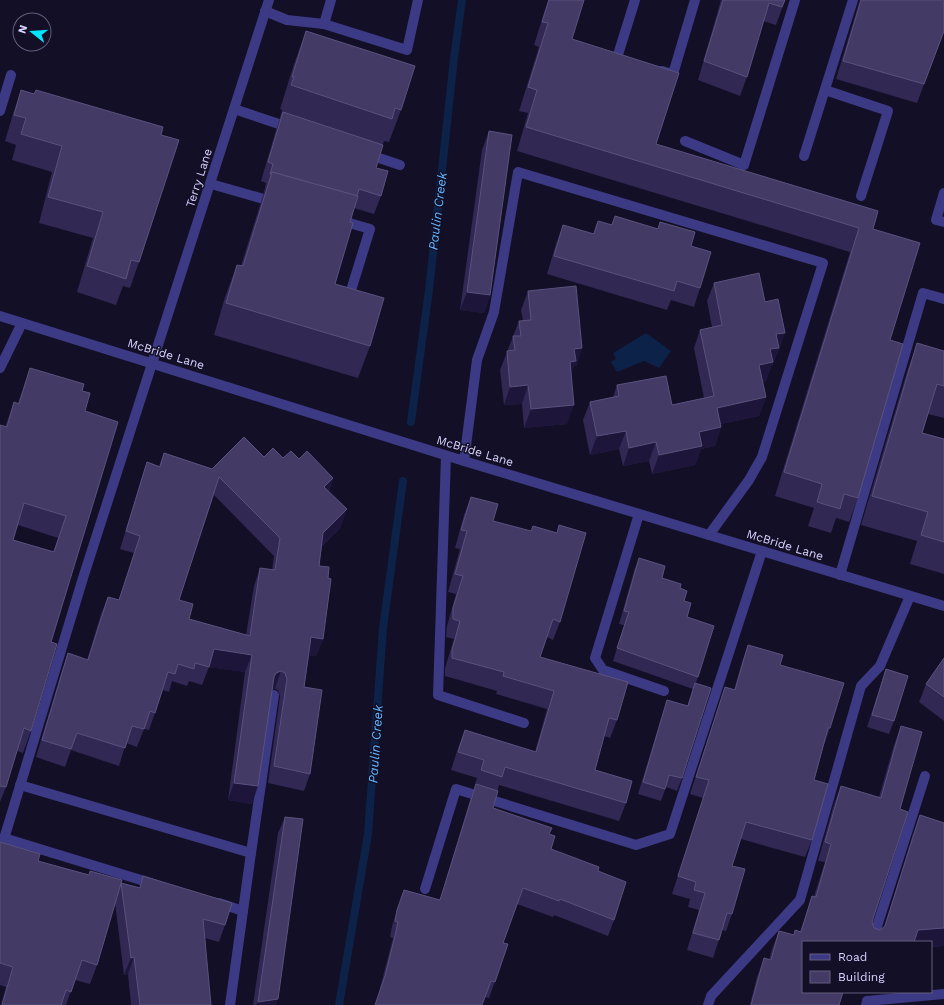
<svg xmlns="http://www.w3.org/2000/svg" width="944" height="1005" font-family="'Work Sans',sans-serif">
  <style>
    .water { fill: #0c2248 }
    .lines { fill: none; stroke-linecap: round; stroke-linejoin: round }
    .stream { stroke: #0c2248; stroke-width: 8 }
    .minor { stroke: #3d3a85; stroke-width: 10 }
    .wall { fill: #312854; fill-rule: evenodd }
    .shaded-wall { fill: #1d163a }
    .building { fill: #433a66; stroke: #5a527e; fill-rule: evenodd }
    .labels { text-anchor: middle; stroke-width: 3; stroke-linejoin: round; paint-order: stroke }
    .street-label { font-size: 12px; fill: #d9d4ff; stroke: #130f26 }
    .water-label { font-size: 13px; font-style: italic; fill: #62b6ff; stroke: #130f26 }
  </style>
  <rect width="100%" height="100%" fill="#130f26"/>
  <path class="water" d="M646,333L671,351L659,368L644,361L617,372L611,362L616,359L613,353Z"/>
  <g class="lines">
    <g class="stream">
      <path d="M411,422L429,290L454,58L462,0"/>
      <path d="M339,1005L368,834L383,628L403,481"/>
    </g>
    <g class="minor">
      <path d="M265,11L287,20L324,24L407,50L418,0"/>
      <path d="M324,24L331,0"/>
      <path d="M626,61L617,58L635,0"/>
      <path d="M662,71L673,74L695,0"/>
      <path d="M825,90L888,111L861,196"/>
      <path d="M234,109L291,128"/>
      <path d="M0,111L11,75"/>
      <path d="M685,141L744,165L795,0"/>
      <path d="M367,154L400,165"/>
      <path d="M804,156L853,0"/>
      <path d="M211,184L274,202"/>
      <path d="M944,193L936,220L944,222"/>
      <path d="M339,220L370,229L348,300"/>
      <path d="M0,316L464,461L944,606"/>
      <path d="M0,368L22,323"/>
      <path d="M446,456L438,695L524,723"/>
      <path d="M464,461L477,360L494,312L518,172L823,263L762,457L749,480L709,535"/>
      <path d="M639,514L595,658L603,670L664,691"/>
      <path d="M840,575L923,293L944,299"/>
      <path d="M20,785L251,853L274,695"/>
      <path d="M4,838L154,884"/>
      <path d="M0,852L83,578L269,0"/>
      <path d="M425,889L456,789L636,845L670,834L762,551"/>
      <path d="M219,903L243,911"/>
      <path d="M872,942L925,776"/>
      <path d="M230,1005L251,853"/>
      <path d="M708,1005L711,996L800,900L861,686L880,666L910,596"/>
      <path d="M866,1005L867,1001L944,994"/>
    </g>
  </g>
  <g class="wall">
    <path d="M548,0H584L572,39L656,144L873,229L890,340L858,498L849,522L836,518L831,533L808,526L814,508L775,496L850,252L517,151L528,113L519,111L539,47L534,45Z"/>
    <path d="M721,0H785L776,25L763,21L747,77L740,96L698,80Z"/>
    <path d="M860,0H942L944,31L917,103L836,79Z"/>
    <path d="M306,31L401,110L389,142L384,141L376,168L381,196L374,214L354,208L335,284L370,346L358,378L214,335L225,297L237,265L241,266L260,205L264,192L266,183L261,181L276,130L280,118L282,110L280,109L294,64Z"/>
    <path d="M21,90L161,135L139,262L130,288L123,286L116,305L77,292L93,238L39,223L52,172L12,160L16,145L5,141L12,117Z"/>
    <path d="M489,131L490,295L484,313L460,310L482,150Z"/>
    <path d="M615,216L658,229L660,222L691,246L700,288L694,307L671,300L667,310L547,274L556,244L563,225L593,234L598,221L611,225Z"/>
    <path d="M714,283L765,302L779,351H778L772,366H771L766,381L762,382L766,397L759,416L721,424V427L715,446L701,449L695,465L652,474L649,461L623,466L619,449L590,455L583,420L590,402L613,397L617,385L672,405L704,398L694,348L700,330L712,327L707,301Z"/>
    <path d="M528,291L582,348L576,366H574L571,374L567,424L524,428L522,404L504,405L500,370L519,321H523L521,310Z"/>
    <path d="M917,343L944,351V418L928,414L922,433L944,439V574L910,564L917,541L861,525L907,372Z"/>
    <path d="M30,368L82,391L85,411L51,642L31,731L23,753L17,751L6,787L0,802V425L5,427L14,402L18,403ZM18,525L58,538L53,552L13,540Z"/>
    <path d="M164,453L212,469L264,457L299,459L333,478L329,491L341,527L322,546L319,566L328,578L323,639L316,656L309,655L304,687L310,774L304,791L268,783L280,696L278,690L275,689L272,690L252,804L228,800L245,672L209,667L202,685L189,681L187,686L172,681L169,692L163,690L149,730L144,729L137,747L126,743L119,766L71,750L65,767L36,757L62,670L68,653L87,660L101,614L108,597L119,600L134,553L120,549L141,480L147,462L159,466ZM214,495L274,556L272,570L260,568L254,586L246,635L189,619L179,600Z"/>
    <path d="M471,497L493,521L531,531L557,533L559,525L560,622L553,640L547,637L540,657L617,720L610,738L604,736L595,770L626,803L619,821L499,785L493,808L549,834L551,849L598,871L614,920L608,936L554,915L553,917L517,904L503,943L508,944L489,998L485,997L482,1005H375L379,992L393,938L390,937L392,926L404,890L440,900L470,800L475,788H474L477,778L451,770L458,748L465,730L535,752L547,709L496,694L497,691L445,676V668L454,639L446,637L447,626L456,594L448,592L460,549L455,548L464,515Z"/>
    <path d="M639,558L662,578L684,601L698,677L696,683L682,778L677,791L666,787L661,801L638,794L663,712L667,700L687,706L693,689L613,661L624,625L619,624L634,571Z"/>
    <path d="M748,645L780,665L830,728L824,745L814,780L812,840L805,857L741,839L732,866V914L726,931L722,930L713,958L687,950L699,910L688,907L690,899L672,894L703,798L690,794L719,704L725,687L734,690L742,662Z"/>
    <path d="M944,658V721L919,702L926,684Z"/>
    <path d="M886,669L894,721L889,734L867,727Z"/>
    <path d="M901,726L900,809L872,922L874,928L880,930L884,927L913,834L920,815L944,823V946L931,947V942H803L839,1005H750L757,977L764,958L769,960L772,949L779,931L794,935L800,932L812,896H814L825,862L818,861L834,804L841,786L879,797L894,745Z"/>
    <path d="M285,817L276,1005H253L278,833Z"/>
    <path d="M0,842L38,861L89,875L121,883L139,888L143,876L225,925L219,942L205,938L211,1005H131L128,974L124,975L115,903L97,965L90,984L75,980L66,1005H1L6,987L0,985Z"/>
  </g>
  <g class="shaded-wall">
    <path d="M467,292L490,295L484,313L460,310Z"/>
    <path d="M785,333L779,351H778L772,366H771L766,381L752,384L759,365L770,349L776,334Z"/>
    <path d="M582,348L576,366H574L569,380H563L574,349Z"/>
    <path d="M528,385L522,404L504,405L510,387Z"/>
    <path d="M766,397L759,416L711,426L717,408Z"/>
    <path d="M574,405L567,424L524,428L531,409Z"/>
    <path d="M721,427L715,446L701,449L695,465L652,474L659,455L699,432Z"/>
    <path d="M626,431L619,449L590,455L597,436Z"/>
    <path d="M656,442L649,461L623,466L629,448Z"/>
    <path d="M333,478L327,496L324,487Z"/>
    <path d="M347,509L341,527L317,550L323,533Z"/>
    <path d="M311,637L323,639L316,656L305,655Z"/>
    <path d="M214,649L252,655L245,672L208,667Z"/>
    <path d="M281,671L275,689L269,691L276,673Z"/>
    <path d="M234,783L258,786L252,804L228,800Z"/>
    <path d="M944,928V946L931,947V942H914L918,930Z"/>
    <path d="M134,957L128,974L124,975L131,958Z"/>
    <path d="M278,999L276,1005H256L258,1002Z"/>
  </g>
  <g class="building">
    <path d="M549,0H584L572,39L679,73L656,144L878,211L873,229L920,243L890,340L903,344L858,498L844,494L840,509L817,502L822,484L784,472L859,228L526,127L537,90L528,87L548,23L542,22Z"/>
    <path d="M723,0H785L782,7L769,3L747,77L704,61Z"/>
    <path d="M861,0H942L944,1V31L924,84L843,61Z"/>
    <path d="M306,31L415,66L401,110L395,108L392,119L291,85L294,77H292Z"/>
    <path d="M21,90L34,94L36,90L163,127L161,135L179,140L139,262L131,260L126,279L87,266L103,212L48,197L62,146L21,134L26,118L14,115Z"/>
    <path d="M283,112L383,145L376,168L388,171L381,196L359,189L357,196L272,172L271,174H270L273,164L268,162Z"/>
    <path d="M489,131L512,135L490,295L467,292Z"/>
    <path d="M272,172L358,196L350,222L353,223L335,284L384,298L370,346L226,303L237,265L243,266Z"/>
    <path d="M615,216L658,229L660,222L695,232L691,246L711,252L700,288L677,281L674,291L554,256L563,225L594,234L598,221L612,225Z"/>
    <path d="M759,273L765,302L778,299L785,333L776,334L779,348L770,349L773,362L759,365L766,397L717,408L721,427L699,432L702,446L659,455L656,442L629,448L626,431L597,436L590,402L619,396L617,385L666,376L672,405L714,396L700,330L722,325L714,283Z"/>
    <path d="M576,286L582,348L574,349L576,361L570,362L574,405L531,409L528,385L510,387L507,351L515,350L513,336H521L519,321L531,320L528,291Z"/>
    <path d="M917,343L944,351V386L937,384L922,433L944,439V542L921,535L928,512L872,496Z"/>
    <path d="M30,368L84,384L82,391L90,393L85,411L118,422L51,642L57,644L31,731L24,728L6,787L0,786V425L7,427L14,402L19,404ZM24,503L66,516L54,552L13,540Z"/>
    <path d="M244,437L264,457L273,448L283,458L291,451L299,459L307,451L333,478L324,487L347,509L323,533L319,566L329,567L328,578L331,579L323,639L311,637L304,687L322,690L310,774L274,766L287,679L285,673L281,671L276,673L274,677L258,786L234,783L252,655L214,649L209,667L195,663L194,669L178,664L175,674L168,672L155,713L150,711L144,729L132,726L125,748L77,733L71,749L42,740L68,653L88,660L108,597L119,600L140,536L126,531L147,462L160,467L164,453L212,469ZM219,477L280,538L275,570L260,568L250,636L189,619L193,604L179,600Z"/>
    <path d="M471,497L498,504L493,521L531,531L533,526L557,533L559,525L586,533L560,622L553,619L540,657L628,682L617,720L609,718L595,770L632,781L626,803L505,767L502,777L481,770L484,760L458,752L465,730L536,752L554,691L503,676L504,672L452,658V650L460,621L453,619V608L463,576L455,574L467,531L461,530Z"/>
    <path d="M639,558L665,566L662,578L681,584L680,588L687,591L684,601L691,603L687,617L714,626L698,677L617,648L629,612L624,611Z"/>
    <path d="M748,645L783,655L780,665L844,683L830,728H828L814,780L828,784L812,840L746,822L732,866L745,869L732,914L727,913L719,940L693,933L705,893L694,890L696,882L678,876L709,780L696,777L725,687L735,690Z"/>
    <path d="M944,658V697L926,684Z"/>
    <path d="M886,669L908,676L894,721L872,715Z"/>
    <path d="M695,683L711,688L682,778L669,775L665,789L643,782L667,700L688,706Z"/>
    <path d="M901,726L922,732L900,809L908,812L872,922L874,928L880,930L885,926L920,815L944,823V928L918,930L914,942H803V992H843L839,1005H751L764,958L771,960L779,931L794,935L795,930L801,932L812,896L816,897L831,844L825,842L841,786L881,798Z"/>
    <path d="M476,784L498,791L493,808L552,828L549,834L555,836L551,849L599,867L598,871L626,882L614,920L560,899L559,901L523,888L503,943L508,944L495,982L491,981L482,1005H375L385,976L395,936L398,922L395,921L397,910L404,890L440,900Z"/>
    <path d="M285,817L303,819L278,999L258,1002Z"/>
    <path d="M0,842L40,854L38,861L89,875L90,871L122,880L97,965L82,960L71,992L66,990L61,1005H2L13,967L0,963Z"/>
    <path d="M143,876L232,903L225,925L203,919L211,1005H140L134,957L131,958L121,883L140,888Z"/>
  </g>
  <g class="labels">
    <g class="street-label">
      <text transform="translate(199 178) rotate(-72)" y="4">Terry Lane</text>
      <text transform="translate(166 354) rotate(17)" y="4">McBride Lane</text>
      <text transform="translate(475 451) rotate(17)" y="4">McBride Lane</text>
      <text transform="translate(785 545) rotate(17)" y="4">McBride Lane</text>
    </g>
    <g class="water-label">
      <text transform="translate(437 211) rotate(-83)" y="5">Paulin Creek</text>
      <text transform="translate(375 744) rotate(-86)" y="5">Paulin Creek</text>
    </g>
  </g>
  <rect x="802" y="941" width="130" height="52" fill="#130f26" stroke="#625e7d"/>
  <rect x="810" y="954" width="20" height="6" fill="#3d3a85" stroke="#625e7d"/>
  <text x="838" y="961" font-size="12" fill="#d9d4ff">Road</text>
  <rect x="810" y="971" width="20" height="12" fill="#433a66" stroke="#625e7d"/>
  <text x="838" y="981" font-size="12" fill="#d9d4ff">Building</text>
  <g transform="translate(32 32) rotate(287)"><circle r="19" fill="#130f26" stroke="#625e7d"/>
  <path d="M0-3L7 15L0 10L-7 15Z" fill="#00e5ff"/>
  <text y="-6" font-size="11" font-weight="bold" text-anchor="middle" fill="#d9d4ff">N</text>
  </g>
</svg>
